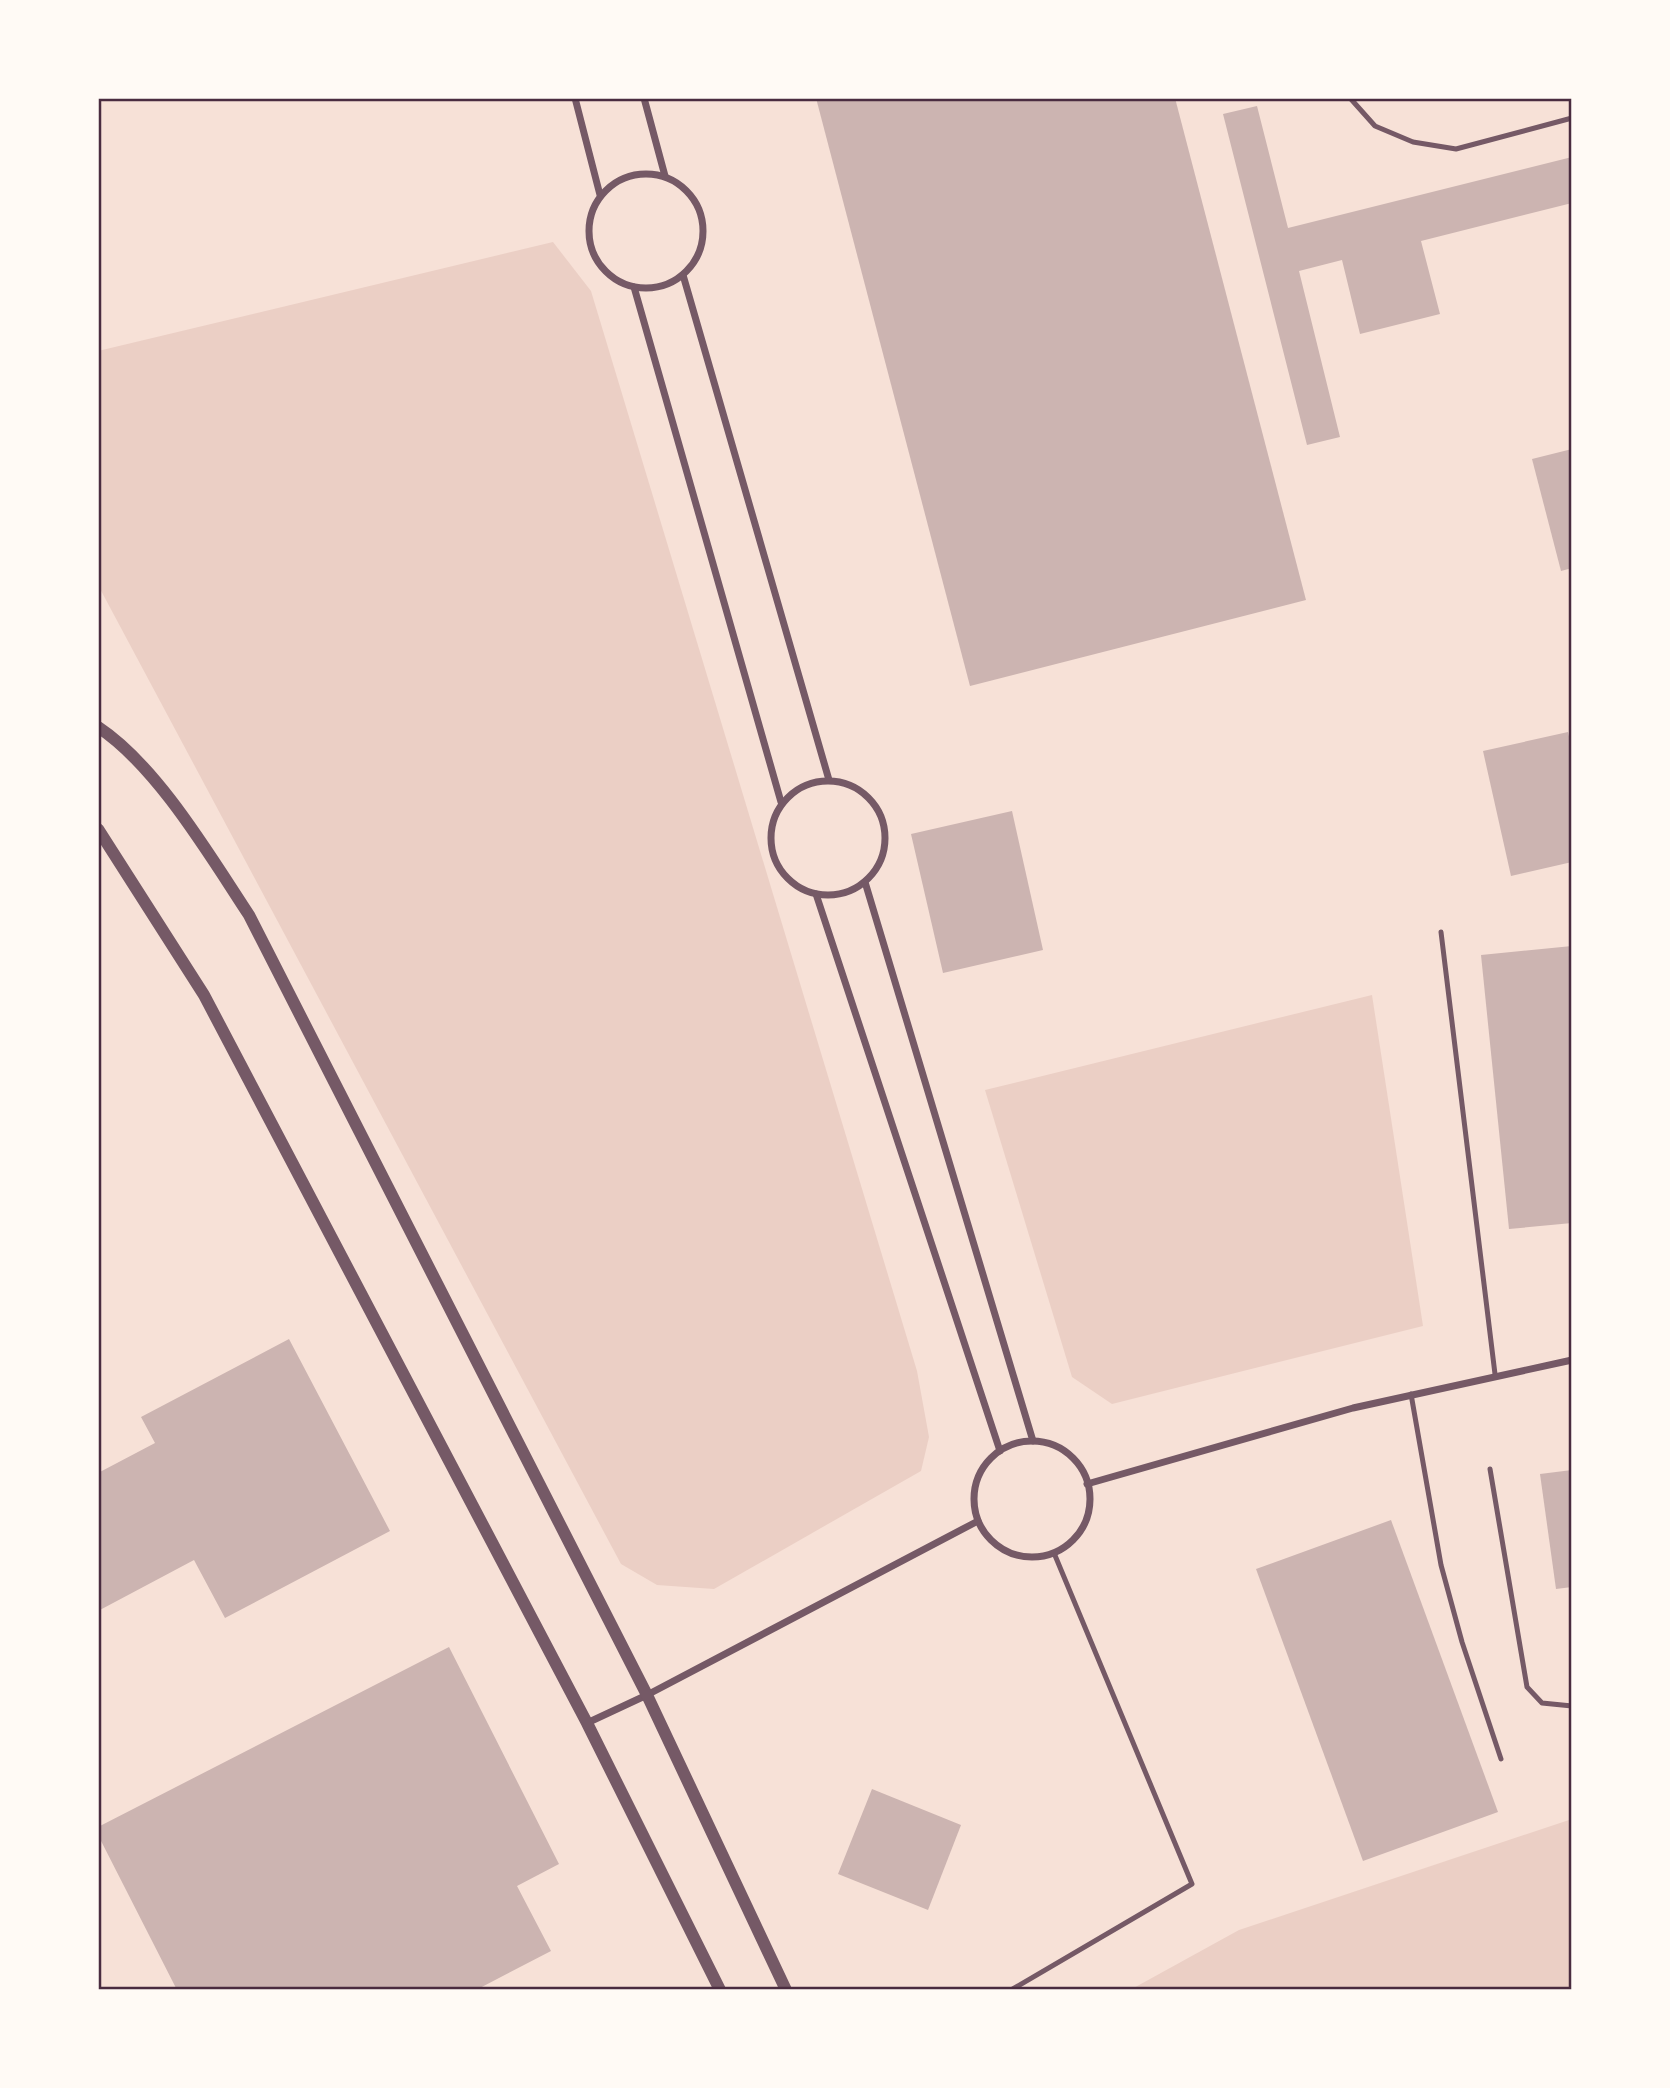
<svg xmlns="http://www.w3.org/2000/svg" width="1670" height="2088" font-family="'PT Serif',serif">
  <style>
    .green { fill: #ebcfc5 }
    .building { fill: #ccb4b1 }
    .lines { fill: none; stroke-linecap: round; stroke-linejoin: round }
    .service { stroke: #755966; stroke-width: 5 }
    .minor { stroke: #755966; stroke-width: 7 }
    .tertiary { stroke: #755966; stroke-width: 12 }
    .neatline { fill: none; stroke: #4a2c40; stroke-width: 2.5 }
  </style>
  <rect width="100%" height="100%" fill="#f7e1d7"/>
  <g class="green">
    <path d="M553,242L591,291L917,1371L929,1437L921,1471L714,1589L657,1585L621,1564L98,585V351Z"/>
    <path d="M1372,995L1423,1326L1112,1404L1072,1377L985,1090Z"/>
    <path d="M1572,1819V1990H1130L1239,1930Z"/>
  </g>
  <g class="building">
    <path d="M816,98H1175L1306,600L970,686Z"/>
    <path d="M1257,106L1288,228L1572,157V203L1421,241L1440,314L1360,334L1342,260L1299,271L1340,437L1307,445L1223,114Z"/>
    <path d="M1572,449V568L1561,571L1532,459Z"/>
    <path d="M1568,732L1572,749V862L1511,876L1483,751Z"/>
    <path d="M1012,811L1043,950L943,973L911,834Z"/>
    <path d="M1572,946V1223L1509,1229L1481,955Z"/>
    <path d="M289,1339L390,1531L225,1618L194,1560L98,1611V1473L155,1443L141,1417Z"/>
    <path d="M1572,1470V1587L1556,1589L1540,1474Z"/>
    <path d="M1391,1520L1498,1812L1363,1861L1256,1569Z"/>
    <path d="M449,1647L559,1864L517,1886L551,1951L476,1990H177L98,1835V1827Z"/>
    <path d="M872,1789L961,1825L928,1910L838,1874Z"/>
  </g>
  <g class="lines">
    <g class="service">
      <path d="M1350,98L1375,126L1413,142L1456,149L1572,118"/>
      <path d="M1441,932L1495,1374"/>
      <path d="M1411,1394L1441,1565L1462,1642L1501,1759"/>
      <path d="M1490,1469L1527,1687L1542,1703L1572,1706"/>
      <path d="M1011,1990L1192,1884L1054,1553"/>
    </g>
    <g class="minor">
      <path d="M575,98L600,195"/>
      <path d="M644,98L665,176"/>
      <circle cx="646" cy="231" r="57"/>
      <path d="M683,275L829,780"/>
      <path d="M634,287L781,802"/>
      <circle cx="828" cy="838" r="57"/>
      <path d="M865,882L1033,1441"/>
      <path d="M816,894L1000,1451"/>
      <circle cx="1032" cy="1499" r="58"/>
      <path d="M1087,1484L1353,1408L1572,1360"/>
      <path d="M587,1723L647,1695L978,1521"/>
    </g>
    <g class="tertiary">
      <path d="M98,727C157,766 210,856 249,915L647,1695L786,1990"/>
      <path d="M98,829L204,995L587,1723L720,1990"/>
    </g>
  </g>
  <rect width="1670" height="2088" fill="none" stroke="#fffaf5" stroke-width="200"/>
  <rect x="100" y="100" width="1470" height="1888" class="neatline"/>
</svg>
